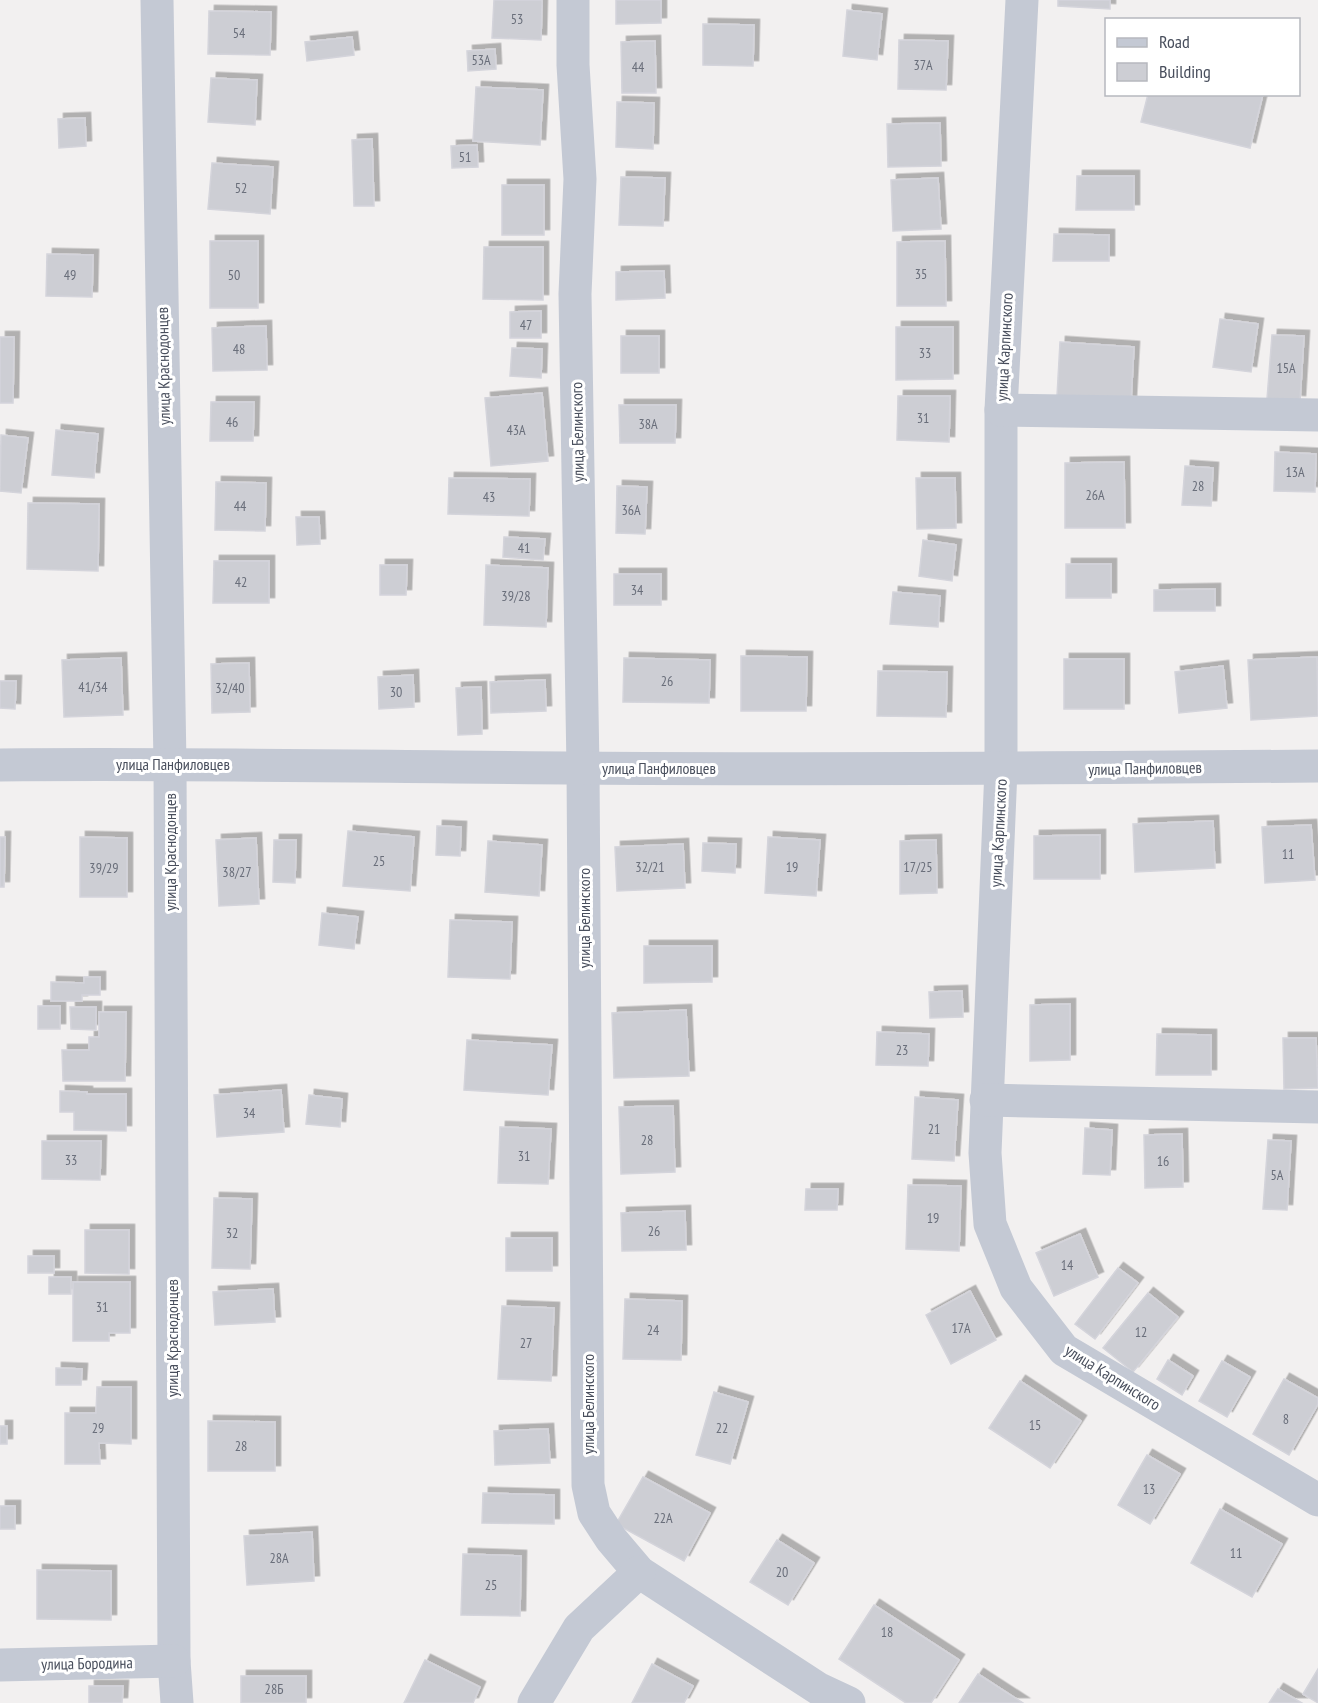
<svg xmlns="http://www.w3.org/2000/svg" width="1318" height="1703" font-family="'PT Sans Narrow',sans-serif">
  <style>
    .building { fill: #cdced4; stroke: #d4d4db; stroke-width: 1.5; filter: url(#shadow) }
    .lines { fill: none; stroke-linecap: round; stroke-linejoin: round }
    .minor { stroke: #c4c9d4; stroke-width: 33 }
    .labels { text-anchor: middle; stroke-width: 6; stroke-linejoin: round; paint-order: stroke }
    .number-label { font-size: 14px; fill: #696e7a }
    .street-label { font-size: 16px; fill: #484e5c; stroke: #fff }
  </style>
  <defs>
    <filter id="shadow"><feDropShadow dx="5.5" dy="-5.5" stdDeviation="0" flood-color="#0004"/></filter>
  </defs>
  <rect width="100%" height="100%" fill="#f2f0f0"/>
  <g class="building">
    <path d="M494,0H542L541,40L492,38Z"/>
    <path d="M616,0H661V23L616,24Z"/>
    <path d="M1058,0H1110V9L1058,6Z"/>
    <path d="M847,10L882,14L877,60L843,56Z"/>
    <path d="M209,11L271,12L270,55L208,54Z"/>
    <path d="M703,24L754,25L753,66L703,65Z"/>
    <path d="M352,37L354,55L307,61L305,42Z"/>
    <path d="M899,40L948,41L946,90L898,89Z"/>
    <path d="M655,41L656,93H622L621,42Z"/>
    <path d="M495,49L496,69L468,71L467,51Z"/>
    <path d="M211,78L257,80L255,125L208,122Z"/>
    <path d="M476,87L543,90L540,145L473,141Z"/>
    <path d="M1148,94H1263L1250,148L1141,122Z"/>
    <path d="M617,102L654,103L653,149L616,147Z"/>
    <path d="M85,118L86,146L59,148L58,119Z"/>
    <path d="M940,123L941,166L888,167L887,124Z"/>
    <path d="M372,139L374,206H354L352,140Z"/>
    <path d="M477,145L478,167L452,168L451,146Z"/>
    <path d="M212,163L273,167L270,214L208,209Z"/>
    <path d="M1077,176H1134V210H1076Z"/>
    <path d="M621,177L665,178L663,226L619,225Z"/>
    <path d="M938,178L941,229L893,231L891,180Z"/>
    <rect x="502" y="185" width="42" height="50"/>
    <path d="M1054,234L1109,235V261H1053Z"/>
    <rect x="210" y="241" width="48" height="67"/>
    <path d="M945,241L946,306H897V242Z"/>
    <path d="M484,247H543V300L483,299Z"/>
    <path d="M47,254L93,255L92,297L46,296Z"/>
    <path d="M664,271L665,298L616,300V272Z"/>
    <path d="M541,311V338H510V312Z"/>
    <path d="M1220,319L1258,324L1251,372L1213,367Z"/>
    <path d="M266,326L267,370L213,371L212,328Z"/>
    <path d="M896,327H953V379L896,380Z"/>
    <path d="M1272,335L1304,336L1300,401L1267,399Z"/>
    <rect x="621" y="336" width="38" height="37"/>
    <path d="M0,337H14L13,403H0Z"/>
    <path d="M1060,342L1134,347L1131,401L1057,396Z"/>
    <path d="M512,348L542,349L541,378L510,376Z"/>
    <path d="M542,393L548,461L491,466L485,398Z"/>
    <path d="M898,396H950L949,442L897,440Z"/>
    <path d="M211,402H254L253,441H210Z"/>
    <path d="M619,405H676L675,443H620Z"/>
    <path d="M56,430L98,434L94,478L52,475Z"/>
    <path d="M1,435L28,438L21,493L0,491Z"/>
    <path d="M1275,452L1316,454L1315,492L1274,491Z"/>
    <path d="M1124,462L1125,528H1065V463Z"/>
    <path d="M1185,466L1213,468L1211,506L1182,505Z"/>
    <path d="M449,478L530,479L529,516L448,514Z"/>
    <path d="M916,478H955L956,528L917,529Z"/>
    <path d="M216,482L266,483L265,531L215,530Z"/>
    <path d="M617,486L647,487L645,534L616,533Z"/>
    <path d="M28,503L99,504L98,571L27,569Z"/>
    <path d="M296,517H319L320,544L297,545Z"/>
    <path d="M504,537L545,539L543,560L503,557Z"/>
    <path d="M923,540L956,545L952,581L919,576Z"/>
    <path d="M214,561H269V603H213Z"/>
    <rect x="1066" y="564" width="45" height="34"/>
    <path d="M380,565H407L406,595H380Z"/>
    <path d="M486,565L548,568L546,627L484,625Z"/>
    <rect x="614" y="574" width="47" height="31"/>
    <path d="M1215,589V611H1154V590Z"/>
    <path d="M893,592L940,596L938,627L890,624Z"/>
    <path d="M741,656L807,657L806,711H741Z"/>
    <path d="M1317,657L1318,716L1251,720L1248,660Z"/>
    <path d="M121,658L123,715L64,717L62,660Z"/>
    <path d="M624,658L710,660L709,703L623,702Z"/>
    <rect x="1064" y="659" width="60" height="50"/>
    <path d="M249,663L250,712L212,713L211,664Z"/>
    <path d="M1223,666L1227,708L1179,713L1175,672Z"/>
    <path d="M878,671L947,672L946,717L877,716Z"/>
    <path d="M413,675L414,707L379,709L378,677Z"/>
    <path d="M545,680L546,711L491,713L490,682Z"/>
    <path d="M0,681H16L15,709L0,708Z"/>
    <path d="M481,687L482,734L458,735L456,688Z"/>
    <path d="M1213,821L1215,868L1135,872L1133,824Z"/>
    <path d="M1311,825L1315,880L1265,883L1262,827Z"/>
    <path d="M437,826L461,827L460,856L436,855Z"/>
    <path d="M348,831L414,837L410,891L343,886Z"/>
    <path d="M1100,835V879H1034V836Z"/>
    <path d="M0,837H5L4,887H0Z"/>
    <path d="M80,837L127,838V897H80Z"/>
    <path d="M768,837L820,840L816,896L765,893Z"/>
    <path d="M256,838L259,904L219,906L216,840Z"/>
    <path d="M274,840H296L295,883L273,882Z"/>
    <path d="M936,840L937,893L900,894V841Z"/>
    <path d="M488,841L542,845L539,896L485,892Z"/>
    <path d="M703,843L736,844L735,873L702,871Z"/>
    <path d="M683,844L685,888L617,891L615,847Z"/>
    <path d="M322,913L358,917L354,949L319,945Z"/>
    <path d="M450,920L512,922L510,979L448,977Z"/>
    <path d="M644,946H712V982L644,983Z"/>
    <path d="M84,977H100V995H82V1001H51V982L84,983Z"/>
    <path d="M962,991L963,1017L930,1018L929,992Z"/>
    <path d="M1070,1004V1060L1030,1061V1005Z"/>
    <rect x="38" y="1006" width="22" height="23"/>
    <path d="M70,1007H96V1030L71,1029Z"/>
    <path d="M686,1010L689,1076L614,1078L612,1013Z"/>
    <path d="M99,1012H126L125,1081H63L62,1050H89V1037H99Z"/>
    <path d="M877,1032L929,1034L928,1066L876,1065Z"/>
    <path d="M1157,1034L1211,1035V1075H1156Z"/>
    <path d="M1283,1038H1316L1318,1088L1284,1089Z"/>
    <path d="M467,1040L552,1045L548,1095L464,1090Z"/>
    <path d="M281,1090L284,1132L217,1137L214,1095Z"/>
    <path d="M60,1091L87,1092V1094H126V1131L74,1130V1112H60Z"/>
    <path d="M309,1095L342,1099L340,1127L306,1124Z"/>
    <path d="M915,1097L958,1100L954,1161L912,1159Z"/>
    <path d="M673,1106L675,1172L621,1174L619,1107Z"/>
    <path d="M500,1127L551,1129L548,1184L498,1183Z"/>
    <path d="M1085,1128L1112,1130L1110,1175L1083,1174Z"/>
    <path d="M1182,1134L1183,1187L1145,1188L1144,1135Z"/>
    <path d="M1268,1140L1291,1141L1287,1210L1263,1209Z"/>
    <path d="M42,1141H101L100,1180L42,1179Z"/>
    <path d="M908,1185L961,1186L959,1251L906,1249Z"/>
    <path d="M806,1189H838L837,1210H805Z"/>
    <path d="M214,1198L252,1199L250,1269L212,1268Z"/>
    <path d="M685,1211L686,1250L622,1251L621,1213Z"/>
    <path d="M85,1230H129V1274L85,1273Z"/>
    <path d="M1080,1234L1098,1277L1054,1296L1036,1253Z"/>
    <rect x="506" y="1238" width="46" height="33"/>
    <rect x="28" y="1256" width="26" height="17"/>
    <path d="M1118,1268L1138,1283L1095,1339L1075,1324Z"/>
    <rect x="49" y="1277" width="22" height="17"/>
    <path d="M73,1282H130V1333H109V1341H73Z"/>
    <path d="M273,1289L275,1322L215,1325L213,1292Z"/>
    <path d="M970,1291L996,1340L951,1364L926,1315Z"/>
    <path d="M1148,1293L1178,1317L1133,1372L1103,1348Z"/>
    <path d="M625,1299L682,1301L681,1360L623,1359Z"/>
    <path d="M502,1306L554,1308L551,1381L498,1379Z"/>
    <path d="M1168,1360L1193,1376L1182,1395L1157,1379Z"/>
    <path d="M1222,1361L1250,1377L1227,1417L1199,1401Z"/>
    <path d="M56,1368L82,1369L81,1385H56Z"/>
    <path d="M1284,1379L1318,1398V1404L1289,1455L1253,1434Z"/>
    <path d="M1020,1381L1081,1421L1050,1468L989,1428Z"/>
    <path d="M97,1387H131V1444L99,1443L100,1464H65V1413H96Z"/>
    <path d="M714,1392L748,1402L730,1464L696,1455Z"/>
    <path d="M208,1421L275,1422V1471H208Z"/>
    <rect x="0" y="1426" width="7" height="18"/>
    <path d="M548,1429L550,1463L495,1465L494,1431Z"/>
    <path d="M1147,1455L1180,1474L1150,1524L1118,1505Z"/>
    <path d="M643,1477L710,1513L684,1561L616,1524Z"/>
    <path d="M483,1493L554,1495V1524L482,1523Z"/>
    <rect x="0" y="1506" width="15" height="23"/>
    <path d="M1220,1509L1282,1544L1252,1597L1191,1563Z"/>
    <path d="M312,1532L314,1581L247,1585L244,1536Z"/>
    <path d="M777,1540L814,1563L788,1605L750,1582Z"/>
    <path d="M463,1554L521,1556L520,1616L461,1615Z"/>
    <path d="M37,1570L111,1571V1620L37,1619Z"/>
    <path d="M874,1605L959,1660L931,1703H906L839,1659Z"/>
    <path d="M425,1660L480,1687L473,1703H404Z"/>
    <path d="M652,1664L693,1686L684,1703H632Z"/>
    <path d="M1318,1669V1703L1303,1694Z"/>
    <path d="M978,1674L1023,1703H959Z"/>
    <rect x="241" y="1676" width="65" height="27"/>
    <path d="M89,1686H123L122,1703H89Z"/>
    <path d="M1278,1689L1302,1703H1269Z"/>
  </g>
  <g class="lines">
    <g class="minor">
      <path d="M157,0L170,764L174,1661L177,1703"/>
      <path d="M573,0V65L580,179L575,294L583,768L588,1485L594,1513L611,1539L639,1572L819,1689L849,1703"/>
      <path d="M1022,0L1001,410V769L985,1153L990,1224L1016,1288L1064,1350L1318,1500"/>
      <path d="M1001,410L1318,415"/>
      <path d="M0,765C194,763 389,767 583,768C828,770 1073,768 1318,766"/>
      <path d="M986,1100L1318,1107"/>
      <path d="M0,1665L174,1661"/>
      <path d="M534,1703L579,1628L639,1572"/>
    </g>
  </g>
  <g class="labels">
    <g class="number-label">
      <text x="517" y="24">53</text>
      <text x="239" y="38">54</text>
      <text x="481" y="65">53А</text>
      <text x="923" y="70">37А</text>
      <text x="638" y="72">44</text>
      <text x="465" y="162">51</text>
      <text x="241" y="193">52</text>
      <text x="921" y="279">35</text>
      <text x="70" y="280">49</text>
      <text x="234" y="280">50</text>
      <text x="526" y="330">47</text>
      <text x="239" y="354">48</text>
      <text x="925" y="358">33</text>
      <text x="1286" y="373">15А</text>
      <text x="923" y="423">31</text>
      <text x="232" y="427">46</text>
      <text x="648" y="429">38А</text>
      <text x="516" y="435">43А</text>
      <text x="1295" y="477">13А</text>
      <text x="1198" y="491">28</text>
      <text x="1095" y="500">26А</text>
      <text x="489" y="502">43</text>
      <text x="240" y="511">44</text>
      <text x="631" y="515">36А</text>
      <text x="524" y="553">41</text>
      <text x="241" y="587">42</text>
      <text x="637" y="595">34</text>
      <text x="516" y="601">39/28</text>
      <text x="667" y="686">26</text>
      <text x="93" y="692">41/34</text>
      <text x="230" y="693">32/40</text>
      <text x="396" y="697">30</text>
      <text x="1288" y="859">11</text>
      <text x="379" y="866">25</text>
      <text x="650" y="872">32/21</text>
      <text x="792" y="872">19</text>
      <text x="918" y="872">17/25</text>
      <text x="104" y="873">39/29</text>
      <text x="237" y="877">38/27</text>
      <text x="902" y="1055">23</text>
      <text x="249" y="1118">34</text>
      <text x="934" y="1134">21</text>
      <text x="647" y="1145">28</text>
      <text x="524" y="1161">31</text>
      <text x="71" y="1165">33</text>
      <text x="1163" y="1166">16</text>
      <text x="1277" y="1180">5А</text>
      <text x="933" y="1223">19</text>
      <text x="654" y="1236">26</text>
      <text x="232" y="1238">32</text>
      <text x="1067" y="1270">14</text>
      <text x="102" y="1312">31</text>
      <text x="961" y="1333">17А</text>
      <text x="653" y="1335">24</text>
      <text x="1141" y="1337">12</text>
      <text x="526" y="1348">27</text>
      <text x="1286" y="1424">8</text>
      <text x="1035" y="1430">15</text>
      <text x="98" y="1433">29</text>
      <text x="722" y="1433">22</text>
      <text x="241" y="1451">28</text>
      <text x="1149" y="1494">13</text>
      <text x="663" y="1523">22А</text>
      <text x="1236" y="1558">11</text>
      <text x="279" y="1563">28А</text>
      <text x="782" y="1577">20</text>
      <text x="491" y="1590">25</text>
      <text x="887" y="1637">18</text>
      <text x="274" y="1694">28Б</text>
    </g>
    <g class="street-label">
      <text transform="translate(1004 347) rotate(-87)" y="6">улица Карпинского</text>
      <text transform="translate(163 366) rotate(-91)" y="6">улица Краснодонцев</text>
      <text transform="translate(577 432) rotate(-91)" y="6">улица Белинского</text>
      <text x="173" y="770">улица Панфиловцев</text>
      <text x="659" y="774">улица Панфиловцев</text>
      <text transform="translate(1145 768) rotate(-1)" y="6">улица Панфиловцев</text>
      <text transform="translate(998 833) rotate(-87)" y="6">улица Карпинского</text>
      <text transform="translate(170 852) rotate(-90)" y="6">улица Краснодонцев</text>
      <text transform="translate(584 918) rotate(-90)" y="6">улица Белинского</text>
      <text transform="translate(172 1338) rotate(-90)" y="6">улица Краснодонцев</text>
      <text transform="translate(1113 1377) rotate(32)" y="6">улица Карпинского</text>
      <text transform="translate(588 1404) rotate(-90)" y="6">улица Белинского</text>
      <text transform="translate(87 1663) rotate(-1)" y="6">улица Бородина</text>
    </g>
  </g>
  <rect x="1105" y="18" width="195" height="78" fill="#ffffff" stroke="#b6b8be" stroke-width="1.5"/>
  <rect x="1117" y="38" width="30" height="9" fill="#c4c9d4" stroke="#b6b8be" stroke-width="1.5"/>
  <text x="1159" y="48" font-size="18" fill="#484e5c">Road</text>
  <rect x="1117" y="63" width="30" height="18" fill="#cdced4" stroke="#b6b8be" stroke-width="1.5"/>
  <text x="1159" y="78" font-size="18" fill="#484e5c">Building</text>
</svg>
